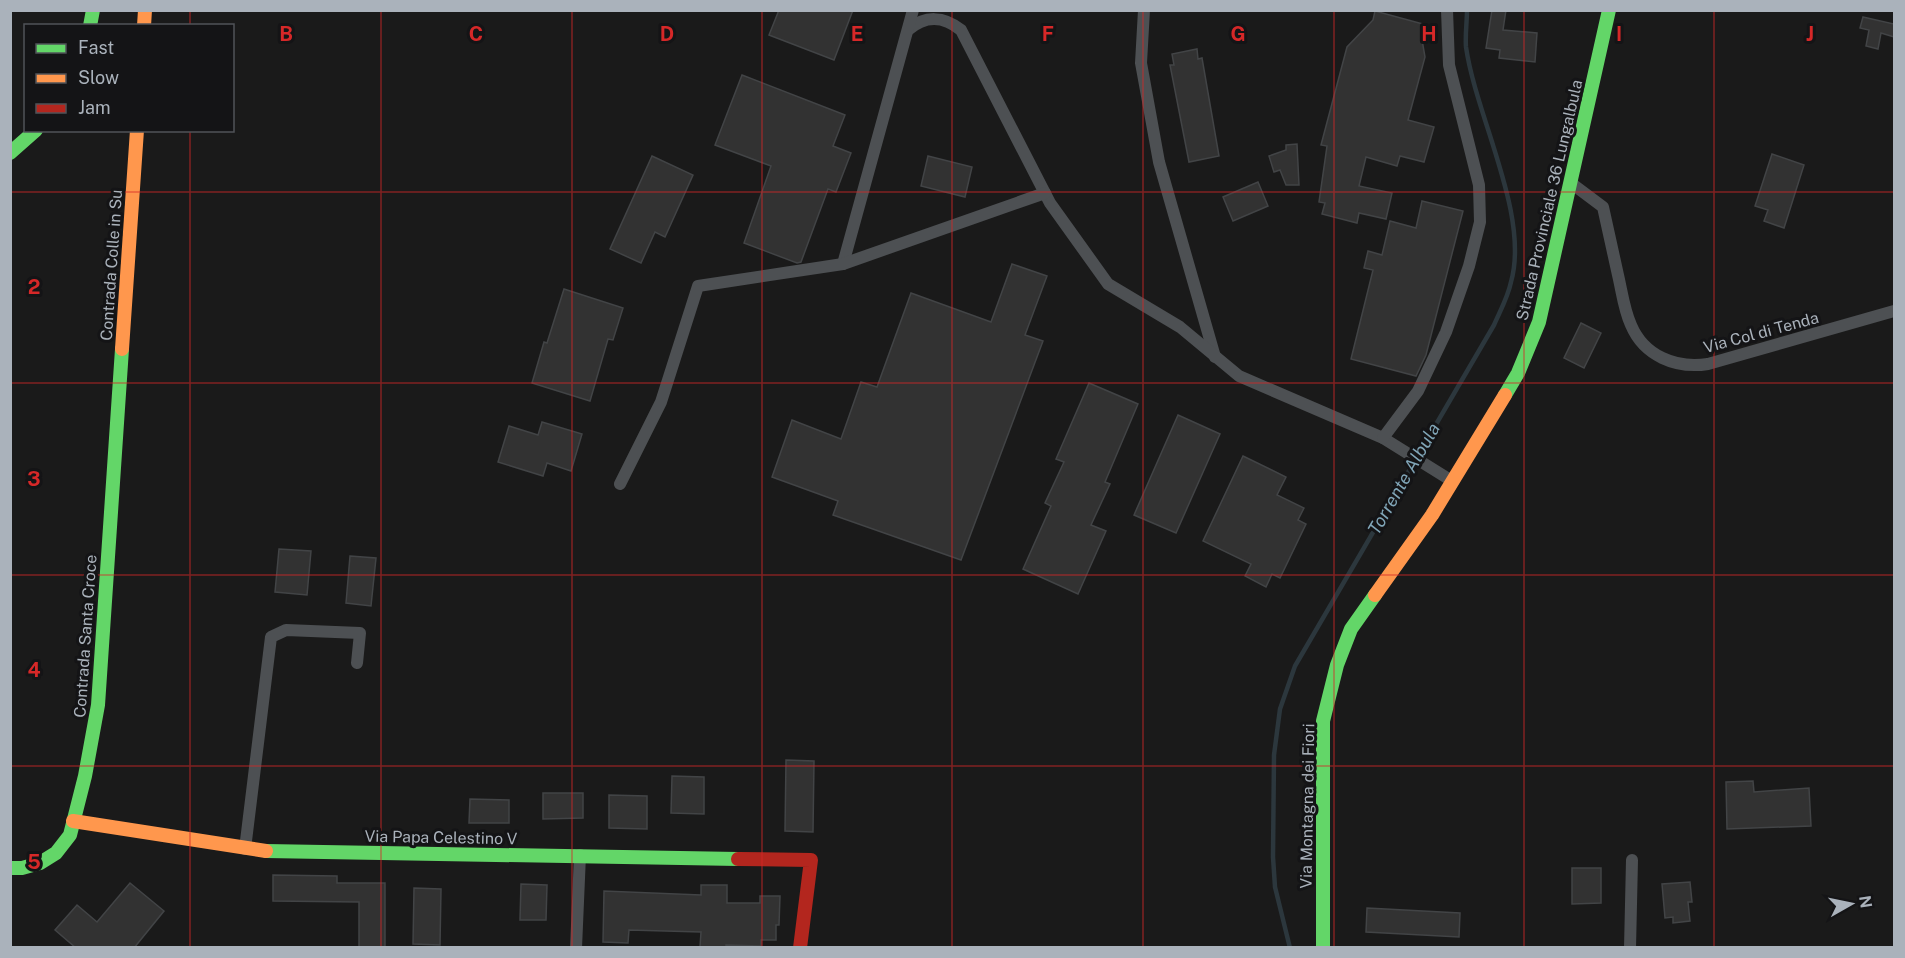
<svg xmlns="http://www.w3.org/2000/svg" width="1905" height="958" font-family="'Public Sans',sans-serif">
  <style>
    .lines { fill: none; stroke-linecap: round; stroke-linejoin: round }
    .stream { stroke: #2c373d; stroke-width: 4.5 }
    .building { fill: #323232; stroke: #424446; stroke-width: 1.5 }
    .street { stroke: #4d5053; stroke-width: 12 }
    .fast { stroke: #63d668; stroke-width: 14 }
    .slow { stroke: #ff974d; stroke-width: 14 }
    .jam { stroke: #b3261e; stroke-width: 14 }
    .grid { fill: none; stroke: #d62828; stroke-width: 1.5; stroke-opacity: 0.55 }
    .labels { text-anchor: middle; stroke-width: 6; stroke-linejoin: round; paint-order: stroke }
    .street-label { font-size: 16px; fill: #aab2bb; stroke: #141416 }
    .water-label { font-size: 18px; font-style: italic; fill: #80a5b7; stroke: #141416 }
    .grid-label { font-size: 20px; text-anchor: middle; font-weight: bold; fill: #d62828; stroke: #141416; stroke-width: 6; stroke-linejoin: round; paint-order: stroke }
  </style>
  <rect width="100%" height="100%" fill="#1a1a1a"/>
  <g class="lines">
    <path class="stream" d="M1290,948L1275,887L1273,857L1274,755L1280,709L1295,666L1494,325C1500,311 1508,297 1511,282C1530,215 1476,117 1466,47C1465,35 1467,22 1467,10"/>
  </g>
  <g class="building">
    <path d="M779,10H853L834,60L769,35Z"/>
    <path d="M1492,10H1506L1503,30L1537,33L1535,62L1499,58L1500,50L1486,48Z"/>
    <path d="M1375,11L1423,24L1421,34L1425,57L1408,120L1434,127L1424,162L1400,156L1397,166L1366,157L1359,186L1392,193L1386,219L1359,213L1357,223L1322,214L1325,203L1319,202L1327,146L1321,145L1347,47L1373,20Z"/>
    <path d="M1863,17L1894,24V37L1881,33L1878,49L1866,46L1869,30L1860,28Z"/>
    <path d="M1197,49L1198,59L1202,58L1219,156L1189,162L1170,65H1174L1172,54Z"/>
    <path d="M742,75L845,115L833,146L851,153L836,192L828,189L801,262L797,263L744,243L771,166L715,145Z"/>
    <path d="M1297,144L1299,185H1286L1280,170L1274,172L1269,156L1286,150V145Z"/>
    <path d="M1772,154L1804,165L1784,228L1764,221L1768,210L1755,206Z"/>
    <path d="M652,156L693,175L665,237L655,232L641,263L610,249Z"/>
    <path d="M928,156L972,167L965,197L921,186Z"/>
    <path d="M1258,182L1268,206L1233,221L1223,197Z"/>
    <path d="M1422,201L1463,211L1426,355L1416,376L1351,359L1373,270L1364,268L1368,251L1382,255L1390,221L1416,228Z"/>
    <path d="M1012,264L1047,276L1025,335L1043,341L961,560L833,515L838,501L772,477L792,420L841,439L861,382L877,387L911,293L991,322Z"/>
    <path d="M564,289L623,308L613,340L608,339L590,401L532,383L544,342L547,343Z"/>
    <path d="M1581,323L1601,333L1584,368L1564,358Z"/>
    <path d="M1089,383L1138,404L1105,482L1110,484L1091,525L1106,531L1078,594L1023,569L1051,506L1045,503L1064,462L1056,459Z"/>
    <path d="M1178,415L1220,434L1176,533L1134,515Z"/>
    <path d="M542,422L582,434L571,471L547,463L543,476L498,462L509,426L538,435Z"/>
    <path d="M1243,456L1286,477L1277,495L1304,508L1298,520L1306,524L1280,578L1272,574L1266,587L1245,576L1251,564L1203,541Z"/>
    <path d="M279,549L311,551L307,595L275,592Z"/>
    <path d="M350,556L376,558L371,606L346,603Z"/>
    <path d="M786,760L814,761L813,832L785,831Z"/>
    <path d="M672,776L704,777V814L671,813Z"/>
    <path d="M1753,781L1754,792L1809,788L1811,826L1727,829L1726,782Z"/>
    <path d="M543,793H583V818L543,819Z"/>
    <path d="M609,795L647,796V829L609,828Z"/>
    <path d="M470,799L509,800V823H469Z"/>
    <path d="M1572,868H1601V903L1572,904Z"/>
    <path d="M273,875L337,876V883H385V947H359V902L273,901Z"/>
    <path d="M1690,882L1692,902H1688L1690,921L1673,923V917L1665,918L1662,884Z"/>
    <path d="M130,883L164,911L134,948H76L55,930L77,905L97,922Z"/>
    <path d="M521,884L547,885L546,920H520Z"/>
    <path d="M701,885H727V903H760V896H780L779,925H776V940H761V946L726,945V948L700,947L701,932L629,930L628,943L603,942L604,891L701,895Z"/>
    <path d="M414,888L441,889L440,945L413,944Z"/>
    <path d="M1367,908L1460,913L1459,937L1366,932Z"/>
  </g>
  <g class="lines">
    <g class="street">
      <path d="M1144,10L1141,63L1159,162L1215,357"/>
      <path d="M908,30C925,15 944,16 961,30L1050,203L1108,284L1180,327L1239,376L1383,438L1452,481"/>
      <path d="M1571,183L1603,207C1608,230 1613,253 1618,275C1622,292 1624,310 1631,325C1644,356 1676,369 1708,364L1894,311"/>
      <path d="M843,264L913,10"/>
      <path d="M1383,438L1418,391L1446,332L1469,266L1480,222L1479,185L1449,65L1447,10"/>
      <path d="M620,484L661,402L698,286L843,264L1045,193"/>
      <path d="M245,849L271,637L286,630L360,633L357,663"/>
      <path d="M576,948L580,855"/>
      <path d="M1630,948L1632,860"/>
    </g>
    <g class="fast">
      <path d="M90,26L93,10"/>
      <path d="M10,153L36,130"/>
      <path d="M1505,395L1518,373L1539,322L1609,10"/>
      <path d="M266,851L738,859"/>
      <path d="M10,868H22L40,863L56,853L70,835L85,776L98,705L122,349"/>
      <path d="M1323,948V721L1337,665L1351,629L1375,595"/>
    </g>
    <g class="slow">
      <path d="M144,26L145,10"/>
      <path d="M122,349L137,130"/>
      <path d="M1375,595L1432,515L1505,395"/>
      <path d="M73,821L266,851"/>
    </g>
    <path class="jam" d="M738,859L811,860L800,948"/>
  </g>
  <path class="grid" d="M190,10V26M381,10V948M572,10V948M762,10V948M952,10V948M1143,10V948M1334,10V948M1524,10V948M1714,10V948M190,130V948M10,192H1894M10,383H1894M10,575H1894M10,766H1894"/>
  <g class="labels">
    <g class="street-label">
      <text transform="translate(1549 200) rotate(-77)" y="6">Strada Provinciale 36 Lungalbula</text>
      <text transform="translate(111 265) rotate(-86)" y="6">Contrada Colle in Su</text>
      <text transform="translate(1761 332) rotate(-15)" y="6">Via Col di Tenda</text>
      <text transform="translate(85 636) rotate(-86)" y="6">Contrada Santa Croce</text>
      <text transform="translate(1307 806) rotate(-89)" y="6">Via Montagna dei Fiori</text>
      <text transform="translate(441 837) rotate(1)" y="6">Via Papa Celestino V</text>
    </g>
    <g class="water-label">
      <text transform="translate(1404 479) rotate(-60)" y="6">Torrente Albula</text>
    </g>
  </g>
  <g class="grid-label">
    <text x="286" y="41">B</text>
    <text x="476" y="41">C</text>
    <text x="667" y="41">D</text>
    <text x="857" y="41">E</text>
    <text x="1048" y="41">F</text>
    <text x="1238" y="41">G</text>
    <text x="1429" y="41">H</text>
    <text x="1619" y="41">I</text>
    <text x="1810" y="41">J</text>
    <text x="34" y="294">2</text>
    <text x="34" y="486">3</text>
    <text x="34" y="677">4</text>
    <text x="34" y="869">5</text>
  </g>
  <rect width="1905" height="958" fill="none" stroke="#aab2bb" stroke-width="24"/>
  <rect x="24" y="24" width="210" height="108" fill="#141416" stroke="#505358" stroke-width="1.5"/>
  <rect x="36" y="44" width="30" height="9" fill="#63d668" stroke="#505358" stroke-width="1.5"/>
  <text x="78" y="54" font-size="18" fill="#aab2bb">Fast</text>
  <rect x="36" y="74" width="30" height="9" fill="#ff974d" stroke="#505358" stroke-width="1.5"/>
  <text x="78" y="84" font-size="18" fill="#aab2bb">Slow</text>
  <rect x="36" y="104" width="30" height="9" fill="#b3261e" stroke="#505358" stroke-width="1.5"/>
  <text x="78" y="114" font-size="18" fill="#aab2bb">Jam</text>
  <g transform="translate(1851 904) rotate(81)" stroke="#141416" stroke-width="4.5" paint-order="stroke">
  <path d="M0-4.5L10 22L0 15L-10 22Z" fill="#aab2bb"/>
  <text y="-9" font-size="16" font-weight="bold" text-anchor="middle" fill="#aab2bb">N</text>
  </g>
</svg>
